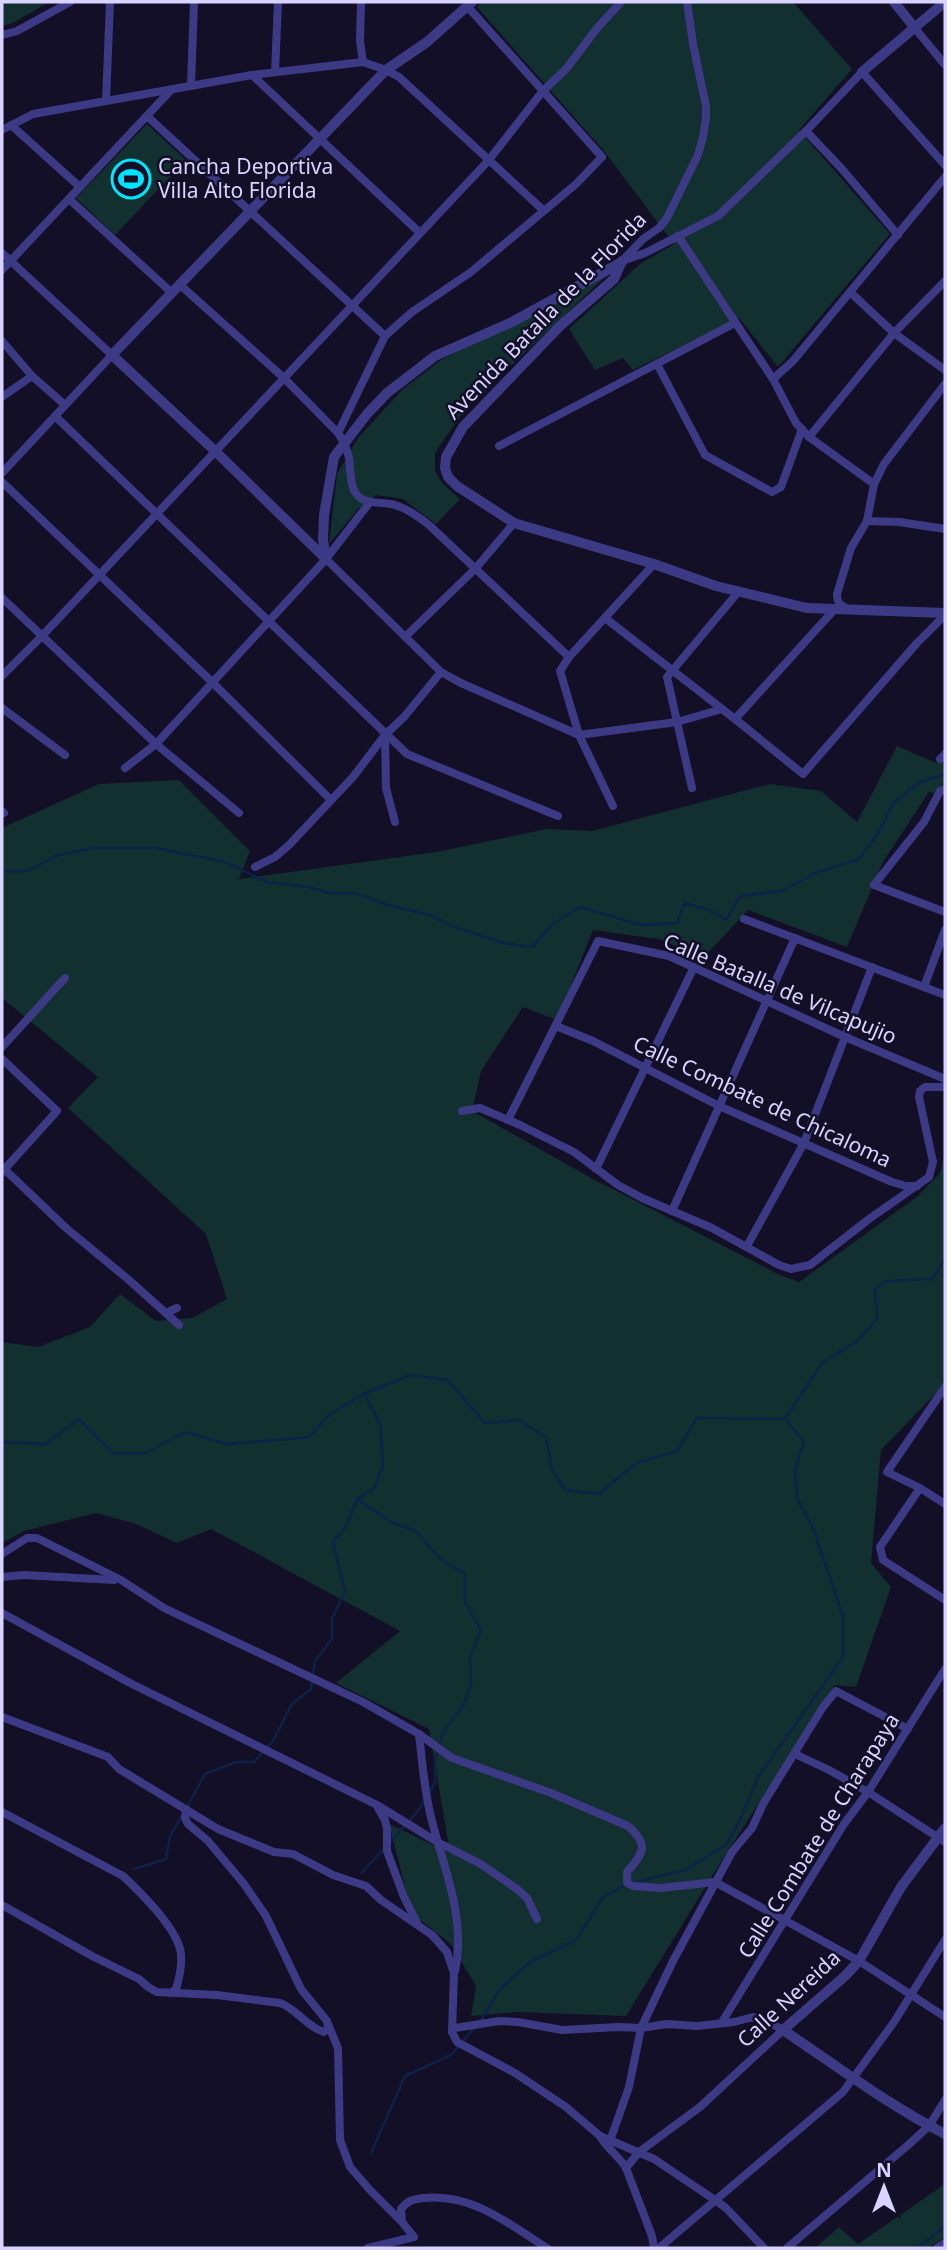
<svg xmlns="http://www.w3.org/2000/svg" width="947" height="2250" font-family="'Noto Sans',sans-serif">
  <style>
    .green { fill: #12302f }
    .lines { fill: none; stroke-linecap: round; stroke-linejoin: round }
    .stream { stroke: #0c2248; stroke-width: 2.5 }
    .minor { stroke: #3d3a85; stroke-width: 8 }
    .tertiary { stroke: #3d3a85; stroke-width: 10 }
    .labels { text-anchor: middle; stroke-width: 5; stroke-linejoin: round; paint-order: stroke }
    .poi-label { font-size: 21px; fill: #d9d4ff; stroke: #130f26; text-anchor: start }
    .street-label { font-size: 21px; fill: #d9d4ff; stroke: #130f26 }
  </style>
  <rect width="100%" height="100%" fill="#130f26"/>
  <g class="green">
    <path d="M2,2H49L13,23L2,26Z"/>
    <path d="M481,2H793L852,69L799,130L890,234L778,367L739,318L633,370L623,358L595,370L569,329L640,264L674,244L604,151L477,7Z"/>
    <path d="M147,124L186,160L115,235L76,198Z"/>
    <path d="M607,275L466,408L435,453V471L442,483L460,499L436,524L403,499L376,495L358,509L329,544L337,474L358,438L403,389L441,360Z"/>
    <path d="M897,746L936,763L945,760V796L929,792L883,862L847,947L748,910L704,957L659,939L593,930L557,1020L523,1007L481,1071L472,1111L593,1179L780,1275L799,1282L918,1196L940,1173L945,1154V1384L881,1450L871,1563L891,1587L856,1687L835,1685L724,1857L626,2016L517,2012L471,2016L476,1986L450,1943L412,1914L389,1824L450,1853L429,1729L336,1683L400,1631L211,1529L177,1543L136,1524L96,1513L24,1531L2,1543V1342L38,1347L90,1327L120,1294L156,1321L192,1318L227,1299L206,1234L68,1108L98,1077L2,998V828L99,784L179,780L250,851L239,879L436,852L547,829L592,831L770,784L821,791L857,822Z"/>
    <path d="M945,2184V2237L928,2248H815L839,2227L858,2244Z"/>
  </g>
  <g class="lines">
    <g class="stream">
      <path d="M2,871H28L58,855L93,848H156L225,862L267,882L308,887L329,893H354L391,906L430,915L452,926L503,943L533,947L552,924L580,907L641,925L677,923L685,903L709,910L726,920L740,896L782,891L815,873L859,859L879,832L894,802L920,782L945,774"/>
      <path d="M2,1442L45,1444L79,1419L113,1453H145L186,1432L227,1444L309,1437L330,1414L364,1394L410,1375L448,1380L485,1423L519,1420L546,1437L552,1470L565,1490L599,1494L636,1463L677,1451L697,1418L785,1419L822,1363L856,1342L877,1319L875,1289L886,1281L932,1279L945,1259"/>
      <path d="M357,1499L391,1522L416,1531L438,1557L465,1574V1602L481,1630L470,1657L471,1685L464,1704L443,1732L435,1760V1783L429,1793"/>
      <path d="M267,1747L273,1741L292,1704L311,1689L315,1661L332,1639V1619L345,1591L333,1542L346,1526L357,1499L375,1487L383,1464L380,1424L365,1395"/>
      <path d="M187,1807L205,1774L236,1762H254L263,1752"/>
      <path d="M390,1842L418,1811L425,1799"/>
      <path d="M134,1869L166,1859L170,1836L182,1815"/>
      <path d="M361,1873L386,1847"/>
      <path d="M632,1883L685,1870L726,1845L740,1820L758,1777L843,1657V1616L813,1528L797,1498L795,1469L804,1442L786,1420"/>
      <path d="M480,2022L499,1990L530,1962L576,1940L603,1897L626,1885"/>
      <path d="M371,2153L405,2076L451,2055L475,2027"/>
      <path d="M918,2248L945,2226"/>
    </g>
    <g class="minor">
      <path d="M361,2L360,41L363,62"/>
      <path d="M914,27L945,65"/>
      <path d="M2,35L17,31L70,2"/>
      <path d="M275,72L278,2"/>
      <path d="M252,75L420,233"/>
      <path d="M191,86L194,2"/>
      <path d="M106,101L110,2"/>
      <path d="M147,116L385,336"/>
      <path d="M11,125L80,187"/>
      <path d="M2,130L33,114L252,75L363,62L386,70L399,77L543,210"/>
      <path d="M806,131L842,169L898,235"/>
      <path d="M69,199L171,292"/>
      <path d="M678,236L773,379L796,423L809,437L874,484"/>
      <path d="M2,253L112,355L2,473"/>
      <path d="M623,260L643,239L659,228L667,218L698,155L703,137L706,118V106L693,44L687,2"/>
      <path d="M622,261L645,253L718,216L806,131L862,72L945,165"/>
      <path d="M2,270L172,89"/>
      <path d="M179,284L284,378L338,433C344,441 347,449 349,458C351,469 349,482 355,492C363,506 382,501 395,505C408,509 419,517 429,525L569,657"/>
      <path d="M850,292L894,333L945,370"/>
      <path d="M2,341L32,376L65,405"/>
      <path d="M657,364L705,455L772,492L781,487L802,429"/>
      <path d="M773,379L793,361L945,177"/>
      <path d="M2,397L32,376"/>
      <path d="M55,416L407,754L558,816"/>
      <path d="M338,433L385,336L412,312L471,272L576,184L602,157L467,6"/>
      <path d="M809,437L894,333L945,281"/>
      <path d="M499,446L735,323"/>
      <path d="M2,482L212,682L330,799"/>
      <path d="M867,521L899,522L945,529"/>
      <path d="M326,559L441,672L461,683L579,735L677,722L722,709"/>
      <path d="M2,598L156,744L239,813"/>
      <path d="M848,609C840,605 837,603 837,594L851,548L867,521L874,484L884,464L945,384"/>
      <path d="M605,618L735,719L803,774L917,643L945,615"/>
      <path d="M405,637L476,568L514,523"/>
      <path d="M2,676L42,636L488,161L542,92L566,69L598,27L621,2"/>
      <path d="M2,708L65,755"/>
      <path d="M735,719L833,611"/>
      <path d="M385,735L386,788L395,822"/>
      <path d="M940,759L945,754"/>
      <path d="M125,768L156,744L326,559L370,502"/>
      <path d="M692,788L667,677L739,591"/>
      <path d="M945,790L940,791L924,822L874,885L945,912"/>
      <path d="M613,806L579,735L560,671L569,657L654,564"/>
      <path d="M2,811L4,813"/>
      <path d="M255,867L275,857L289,845L353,777L385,735L404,717L441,672"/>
      <path d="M744,919L945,995"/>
      <path d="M924,987L945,930"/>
      <path d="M556,1026L593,1041L719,1106L892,1182L906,1186H917"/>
      <path d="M2,1047L65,978"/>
      <path d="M2,1059L57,1111L2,1172"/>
      <path d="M462,1111L480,1108L520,1125L574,1152L618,1185L642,1198L712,1228L779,1265L791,1269L810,1265L869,1219L929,1177L933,1162L919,1097L920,1091L925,1087H945"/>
      <path d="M508,1120L598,941L669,956L845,1037L945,1079"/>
      <path d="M2,1167L66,1228L129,1280L179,1325"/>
      <path d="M596,1169L694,967"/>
      <path d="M672,1211L795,938"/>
      <path d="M747,1246L804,1143L872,967"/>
      <path d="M166,1313L177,1308"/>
      <path d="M945,1387L887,1472L920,1488L945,1504"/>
      <path d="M920,1488L880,1547L883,1560L945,1600"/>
      <path d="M2,1554L27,1538H37L121,1580L164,1608L363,1702L419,1734L452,1758L551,1793L628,1826C650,1845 643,1853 627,1872V1883L633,1886L661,1888L715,1882L859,1961L945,2017"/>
      <path d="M2,1577L24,1575L114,1580"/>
      <path d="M2,1613L130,1683L377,1805L439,1843L479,1863L517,1889L527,1898L537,1919"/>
      <path d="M2,1717L108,1757L119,1769L218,1829L274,1852L293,1854L333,1875L366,1886L381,1900L432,1935L447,1952L454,1973L452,2032"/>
      <path d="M419,1734C422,1760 424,1787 430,1813C442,1866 467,1915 455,1971"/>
      <path d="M795,1754L829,1770L868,1792L945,1842"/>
      <path d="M378,1808L385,1820L387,1829V1851L404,1897L417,1923"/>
      <path d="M2,1812L123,1876C140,1892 181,1932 181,1956C182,1967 179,1979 176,1989L171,1993"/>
      <path d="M2,1905L92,1956L139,1979L148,1987L157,1992L217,1995L280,2003C297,2009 307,2027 324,2032L328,2028L327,2021L301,1989L266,1916L244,1884L208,1841L188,1824L185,1818L186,1809"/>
      <path d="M722,2022L844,1824L868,1792L945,1669"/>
      <path d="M328,2024L338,2048L340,2140L350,2167L369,2189L401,2221"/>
      <path d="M600,2136C607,2149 619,2156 626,2168L652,2236L654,2248"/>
      <path d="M610,2141L629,2087L641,2028L673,1961L732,1852L752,1828L763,1804L823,1707L836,1691L908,1729"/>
      <path d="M626,2168L639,2152L700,2107L783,2030L767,2021L753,2017L734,2022L697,2026L667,2024L641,2028L618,2027L562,2030L518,2022L499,2021L455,2028L452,2032L457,2042L515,2073L566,2107L600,2136L654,2159L715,2200L726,2208L764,2248"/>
      <path d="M368,2248L414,2237L402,2222L401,2209C408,2200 414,2199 424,2198C472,2193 509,2224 547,2248"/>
      <path d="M659,2248L843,2092L894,2022L945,1940"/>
      <path d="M787,2248L907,2146L929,2126L945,2100"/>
      <path d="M937,2248L945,2243"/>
    </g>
    <g class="tertiary">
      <path d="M894,2L914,27"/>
      <path d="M862,72L945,2"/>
      <path d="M622,261L614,279L560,326L463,427L446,457L445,468L448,477L457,486L514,523L654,564L716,586L807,608L945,613"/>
      <path d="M326,559L215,451L112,355L386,70L427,42L472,2"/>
      <path d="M326,559L323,540L324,515L334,457L367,414L387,393L435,356L512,322L622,262"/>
      <path d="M945,1828L901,1887L859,1961L845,1976L783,2030C837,2066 888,2105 945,2134"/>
    </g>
  </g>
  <defs>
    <symbol id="stadium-ring" viewBox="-11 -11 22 22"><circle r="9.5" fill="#130f26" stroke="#00e5ff" stroke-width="1.5"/><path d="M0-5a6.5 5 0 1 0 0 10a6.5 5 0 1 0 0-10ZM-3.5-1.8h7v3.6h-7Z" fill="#00e5ff"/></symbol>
  </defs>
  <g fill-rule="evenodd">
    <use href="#stadium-ring" x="109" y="157" width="44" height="44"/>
  </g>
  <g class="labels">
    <g class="poi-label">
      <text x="158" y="174">Cancha Deportiva<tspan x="158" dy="24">Villa Alto Florida</tspan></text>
    </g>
    <g class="street-label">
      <text transform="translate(546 316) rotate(-46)" y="7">Avenida Batalla de la Florida</text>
      <text transform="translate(780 989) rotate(23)" y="7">Calle Batalla de Vilcapujio</text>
      <text transform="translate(762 1102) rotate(25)" y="7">Calle Combate de Chicaloma</text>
      <text transform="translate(819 1836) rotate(-58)" y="7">Calle Combate de Charapaya</text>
      <text transform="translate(789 1999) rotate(-43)" y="7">Calle Nereida</text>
    </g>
  </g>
  <rect width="947" height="2250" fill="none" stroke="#d9d4ff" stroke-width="7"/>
  <g transform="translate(884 2187)" stroke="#130f26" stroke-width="5" paint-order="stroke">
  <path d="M0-5L12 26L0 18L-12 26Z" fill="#d9d4ff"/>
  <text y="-10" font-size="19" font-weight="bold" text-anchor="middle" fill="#d9d4ff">N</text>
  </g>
</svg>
